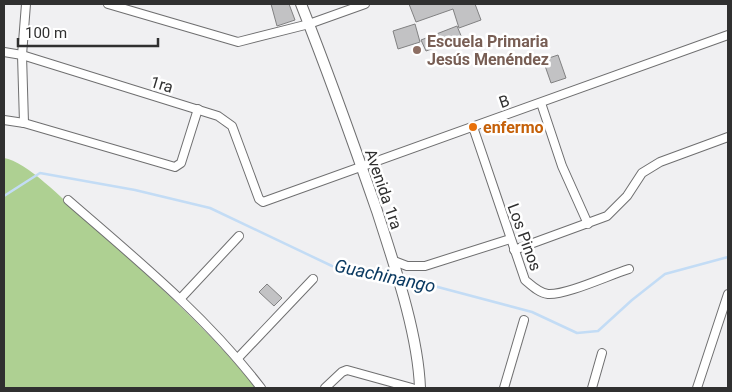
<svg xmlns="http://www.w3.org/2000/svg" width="732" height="392" font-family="Roboto,sans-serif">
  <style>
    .green { fill: #aed092 }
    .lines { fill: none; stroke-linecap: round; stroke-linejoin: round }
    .stream { stroke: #c3dcf5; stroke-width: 2.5 }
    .building { fill: #c2c2c4; stroke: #818182 }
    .minor-casing { stroke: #6f6f70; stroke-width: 10 }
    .tertiary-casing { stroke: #6f6f70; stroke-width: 12 }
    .minor { stroke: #fff; stroke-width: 8 }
    .tertiary { stroke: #fff; stroke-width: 10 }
    .education-dot { fill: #8d6e63; stroke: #fff; stroke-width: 2 }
    .food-dot { fill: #e8710a; stroke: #fff; stroke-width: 2 }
    .labels { text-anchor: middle; stroke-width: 5; stroke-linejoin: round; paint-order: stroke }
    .education-label { font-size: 16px; font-weight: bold; fill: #785e54; stroke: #fff; text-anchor: start }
    .street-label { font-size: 16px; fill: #303030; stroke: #fff }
    .food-label { font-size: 16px; font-weight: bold; fill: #c56008; stroke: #fff; text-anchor: start }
    .water-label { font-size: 18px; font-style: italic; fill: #0b3a61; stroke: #fff }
  </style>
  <rect width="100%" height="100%" fill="#f0f0f2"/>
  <path class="green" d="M4,158C26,161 65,201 82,217C143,271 205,325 256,388H4Z"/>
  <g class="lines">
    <g class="stream">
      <path d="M4,196L40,173L135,190L210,208L332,266L395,276"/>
      <path d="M400,277L532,312L577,333L598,331L632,300L665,274L728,257"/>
    </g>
  </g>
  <g class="building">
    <path d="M271,4H289L295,20L277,26Z"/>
    <path d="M409,4H475L481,20L459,28L453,9L416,22Z"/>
    <path d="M415,24L420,42L398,49L393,31Z"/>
    <path d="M457,26L462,38L426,51L421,40Z"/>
    <path d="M558,55L566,78L551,83L543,60Z"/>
    <path d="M267,284L282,298L274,306L259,292Z"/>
  </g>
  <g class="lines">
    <defs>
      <g id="minor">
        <path d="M108,4L238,42L309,24L365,4"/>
        <path d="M4,52L22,55L218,116L232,126L259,199L263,202L728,35"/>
        <path d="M541,103L562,166L588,224"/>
        <path d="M4,120L24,123L175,167L181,163L198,109"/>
        <path d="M24,123L22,55L26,4"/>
        <path d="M473,127L525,280C531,285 539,293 548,294C567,295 609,275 629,269"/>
        <path d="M68,200C136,259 206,316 261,388"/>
        <path d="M514,250L607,216L627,196L642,173L660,162L728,137"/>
        <path d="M394,261L407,266H425L510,239"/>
        <path d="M181,298L239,236"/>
        <path d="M238,358L313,279"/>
        <path d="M325,388L342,372L347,370L412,388"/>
        <path d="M504,388L524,320"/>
        <path d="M592,388L602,353"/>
        <path d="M697,388L728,294"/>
      </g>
      <path id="tertiary" d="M301,4C328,72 353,142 377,211C394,264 418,333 420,388"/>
    </defs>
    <use href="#minor" class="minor-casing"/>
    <use href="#tertiary" class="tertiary-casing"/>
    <use href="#minor" class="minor"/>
    <use href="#tertiary" class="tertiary"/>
  </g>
  <circle class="education-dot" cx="417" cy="50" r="5"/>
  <circle class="food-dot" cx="473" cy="127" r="5"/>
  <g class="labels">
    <g class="education-label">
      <text x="427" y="47">Escuela Primaria<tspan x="427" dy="18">Jesús Menéndez</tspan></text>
    </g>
    <g class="street-label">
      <text transform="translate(162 84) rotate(17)" y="6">1ra</text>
      <text transform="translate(504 101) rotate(-19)" y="6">B</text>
      <text transform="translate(384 189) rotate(71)" y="6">Avenida 1ra</text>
      <text transform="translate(525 237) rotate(70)" y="6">Los Pinos</text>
    </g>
    <g class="food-label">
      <text x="483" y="133">enfermo</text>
    </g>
    <g class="water-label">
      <text transform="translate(385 276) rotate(12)" y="6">Guachinango</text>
    </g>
  </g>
  <rect width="732" height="392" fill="none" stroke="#303030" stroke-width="10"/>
  <path d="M18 38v8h140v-8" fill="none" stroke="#303030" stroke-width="2.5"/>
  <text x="25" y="38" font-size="15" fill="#303030" stroke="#ffffff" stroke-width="4" paint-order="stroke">100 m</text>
</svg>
